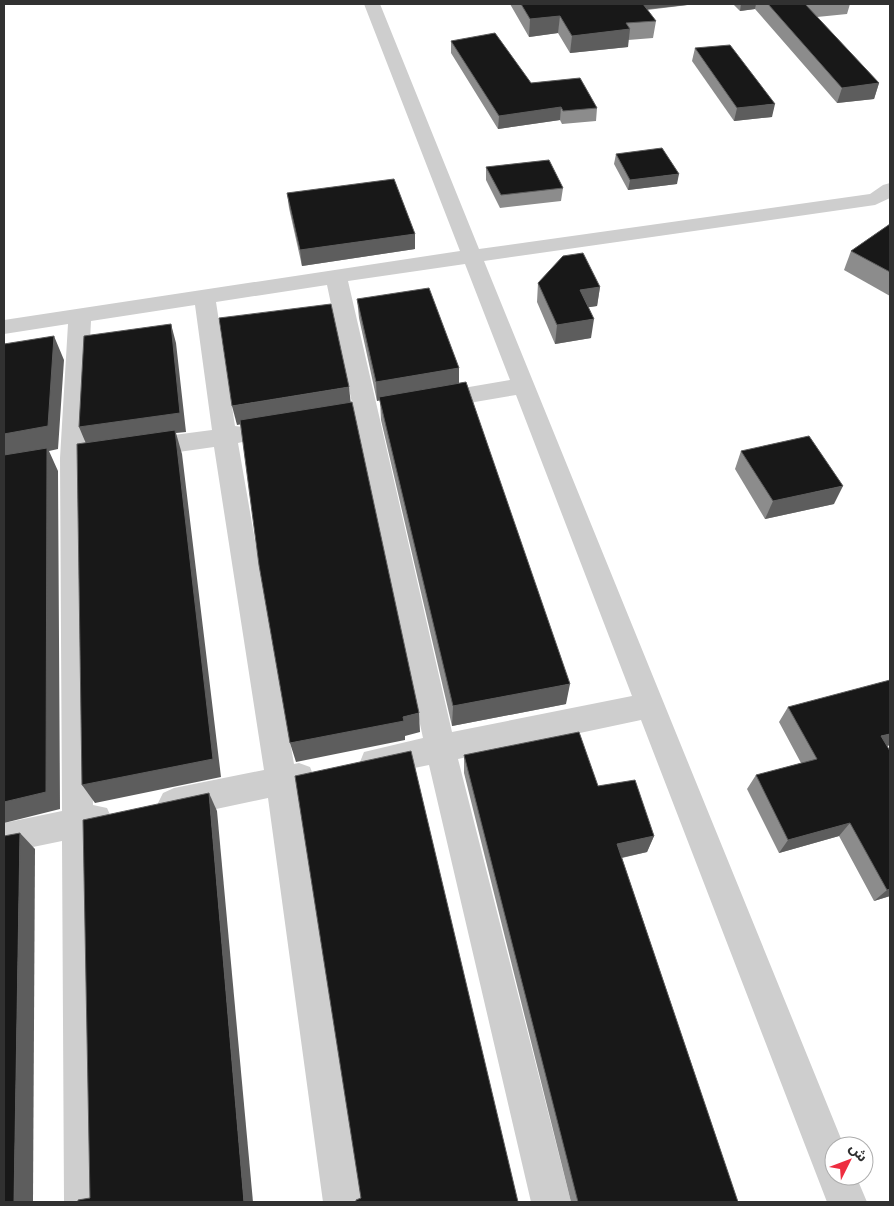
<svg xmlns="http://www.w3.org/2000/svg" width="894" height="1206" font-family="Arial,'Noto Sans Arabic',sans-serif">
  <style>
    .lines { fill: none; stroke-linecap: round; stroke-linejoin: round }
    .street { fill: #cecece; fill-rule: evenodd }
    .wall { fill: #8c8c8c }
    .shaded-wall { fill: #5d5d5d }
    .building { fill: #181818; stroke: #5d5d5d }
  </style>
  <rect width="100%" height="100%" fill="#fff"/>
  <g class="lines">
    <path class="street" d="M364,4H380L479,249L870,194L883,185L890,183V198L875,205L484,261L844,1146H834V1176H856L867,1202H827L641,720L458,759L571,1202H531L429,765L375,776L364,772L360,762L364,752L423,738L327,285L216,302L235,426L251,428L254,434L251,440L238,443L294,764L299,763L310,767L314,777L310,787L298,791L363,1202H323L268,798L174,818L163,813L158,803L163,793L174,788L264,770L214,447L143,457L134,454L131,448L134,442L143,439L212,430L195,305L91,321L84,458L93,805L107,808L112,819L107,830L94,834L104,1202H64L62,841L4,853V823L62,811L60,458L68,324L4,334V320L460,251ZM465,264L510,380L434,393L426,395L422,401L426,407L434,409L516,395L632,696L452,732L348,281Z"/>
  </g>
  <g class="wall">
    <path d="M510,4H696L647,10L656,21L653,38L628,40V47L570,53L558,33L529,37Z"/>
    <path d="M733,4H850L847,14L817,17L879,83L874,99L837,103L755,9L740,11Z"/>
    <path d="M451,41L531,83L597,108L596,121L562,124L560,120L498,129L451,53Z"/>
    <path d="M695,48L772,117L734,121L692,61Z"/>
    <path d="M616,154L677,184L628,190L614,164Z"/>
    <path d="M486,167L563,188L561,201L500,208L486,180Z"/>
    <path d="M287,193L415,234V249L302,266L289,208Z"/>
    <path d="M890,224V296L844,270L851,251Z"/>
    <path d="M538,283L600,287L597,306L588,307L591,338L555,344L537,302Z"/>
    <path d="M357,299L459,368V383L566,704L452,726L381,420L380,400L377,401L359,318Z"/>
    <path d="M741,451L834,504L765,519L735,469Z"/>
    <path d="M788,707L890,745L887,746L890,896L874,901L839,836L779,853L747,789L756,775L801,763L779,722Z"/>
    <path d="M464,755L598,786L654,836L647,852L622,858L738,1202H571L464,773Z"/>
  </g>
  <g class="shaded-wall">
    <path d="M641,4H696L640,10Z"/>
    <path d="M741,4H756L755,9L740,11Z"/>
    <path d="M560,16L558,33L529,37L530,19Z"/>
    <path d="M630,29L628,47L570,53L572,36Z"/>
    <path d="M879,83L874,99L837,103L842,88Z"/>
    <path d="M775,104L772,117L734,121L737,108Z"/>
    <path d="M561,107L560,120L498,129L499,116Z"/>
    <path d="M679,174L677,184L628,190L630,180Z"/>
    <path d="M415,234V249L302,266L300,250Z"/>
    <path d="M600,287L597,306L577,309L580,290Z"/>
    <path d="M594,319L591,338L555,344L557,325Z"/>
    <path d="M171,324L176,343L186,432L176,433L182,454L221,777L95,803L82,785L87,446L79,427Z"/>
    <path d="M54,336L64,360L58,449L49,451L58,471L60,809L4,823V434Z"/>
    <path d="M459,368V387L379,397L380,400L377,401L376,382Z"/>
    <path d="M349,387L351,405L237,425L232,406Z"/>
    <path d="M843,486L834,504L765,519L773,501Z"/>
    <path d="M570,684L566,704L452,726L453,706Z"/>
    <path d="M419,713L420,732L405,736V740L296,762L290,743Z"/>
    <path d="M890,734V745L870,751L881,736Z"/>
    <path d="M209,793L217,811L253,1202H244Z"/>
    <path d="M850,823L839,836L779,853L788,840Z"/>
    <path d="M20,833L35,849L33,1202H14Z"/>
    <path d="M654,836L647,852L611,860L617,844Z"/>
    <path d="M890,889V896L874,901L887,890Z"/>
  </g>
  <g class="building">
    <path d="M521,4H643L656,21L626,23L630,29L572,36L560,16L530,19Z"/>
    <path d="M768,4H805L879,83L842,88Z"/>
    <path d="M495,33L531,83L580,78L597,108L563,111L561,107L499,116L451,41Z"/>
    <path d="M730,45L775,104L737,108L695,48Z"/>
    <path d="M662,148L679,174L630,180L616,154Z"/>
    <path d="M549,160L563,188L501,195L486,167Z"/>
    <path d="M394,179L415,234L300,250L287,193Z"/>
    <path d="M890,224V272L851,251Z"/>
    <path d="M583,253L600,287L580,290L594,319L557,325L538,283L563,256Z"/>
    <path d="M429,288L459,368L376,382L357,299Z"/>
    <path d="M331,304L349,387L232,406L219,318Z"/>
    <path d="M171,324L180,413L79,427L84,336Z"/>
    <path d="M54,336L48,426L4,434V344Z"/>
    <path d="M466,382L570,684L453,706L379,397Z"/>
    <path d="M352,402L419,713L403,717L404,721L290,743L259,565L240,420Z"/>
    <path d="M175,430L213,759L82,785L77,444Z"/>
    <path d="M809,436L843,486L773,501L741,451Z"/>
    <path d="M47,448L46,792L4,802V455Z"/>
    <path d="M890,680V734L881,736L890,751V889L887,890L850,823L788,840L756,775L817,759L788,707Z"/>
    <path d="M579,732L598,786L635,780L654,836L617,844L738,1202H578L464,755Z"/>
    <path d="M411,751L518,1202H356V1200L361,1198L295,776Z"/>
    <path d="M209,793L244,1202H78V1200L90,1198L83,820Z"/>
    <path d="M20,833L14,1202H4V836Z"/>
  </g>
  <rect width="894" height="1206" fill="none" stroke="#313131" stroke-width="10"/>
  <g transform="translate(849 1161) rotate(48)"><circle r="24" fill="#ffffff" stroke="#adadad"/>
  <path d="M0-4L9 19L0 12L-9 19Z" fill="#ee2d40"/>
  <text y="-8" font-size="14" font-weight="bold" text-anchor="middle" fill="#313131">ش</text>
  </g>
</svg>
